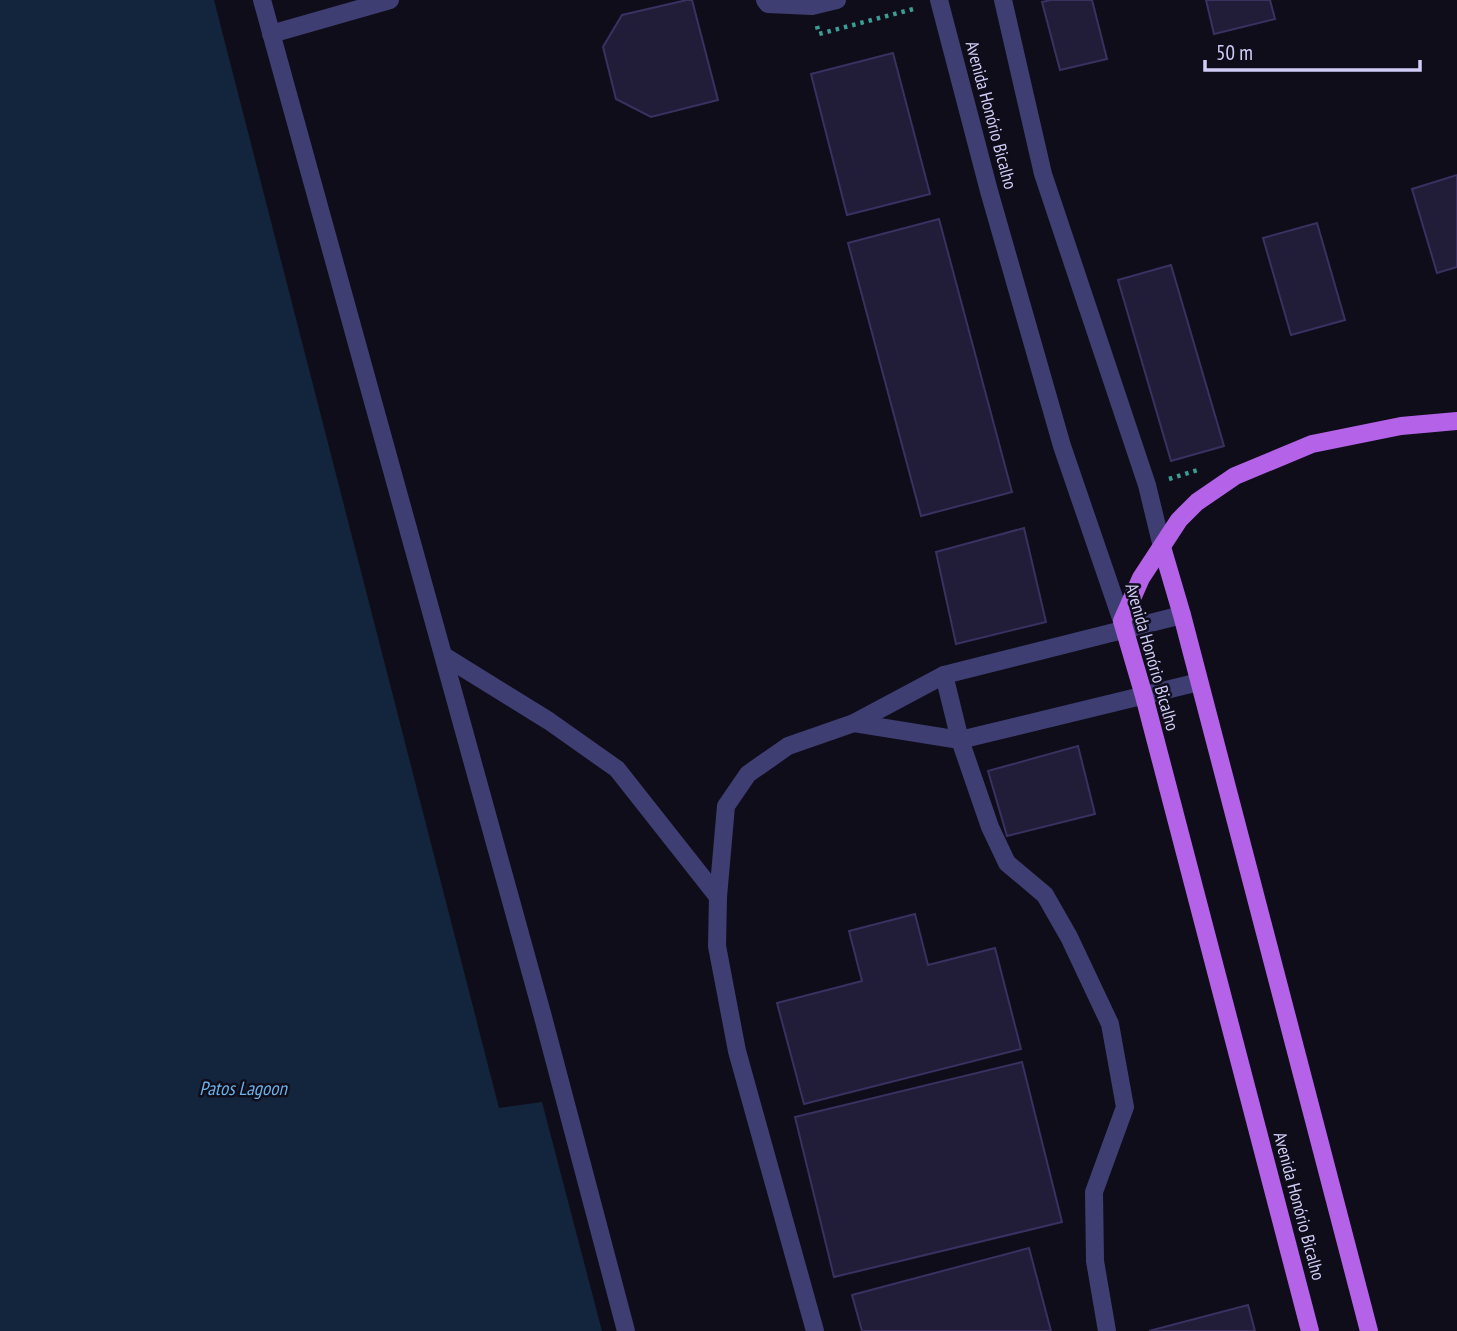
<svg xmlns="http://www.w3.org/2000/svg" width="1457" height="1331" font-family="'PT Sans Narrow',sans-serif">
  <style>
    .water { fill: #13253d }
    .building { fill: #211c38; stroke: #3a3161; stroke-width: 2 }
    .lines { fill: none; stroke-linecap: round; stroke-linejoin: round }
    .path { stroke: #3c9d95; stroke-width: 4.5; stroke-dasharray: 3.5 5; stroke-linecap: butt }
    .minor { stroke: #3f3e73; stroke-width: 18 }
    .major { stroke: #b463e9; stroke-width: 18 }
    .labels { text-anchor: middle; stroke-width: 5; stroke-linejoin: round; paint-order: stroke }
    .street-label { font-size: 18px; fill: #d1cdf8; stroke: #0f0d1a }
    .water-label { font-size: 19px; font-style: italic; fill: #69b1ea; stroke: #0f0d1a }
  </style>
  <rect width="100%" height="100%" fill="#0f0d1a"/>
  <path class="water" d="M0,0H214L499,1108L542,1102L602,1331H0Z"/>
  <g class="building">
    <path d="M687,0H692L718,100L651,117L616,99L603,47L622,15Z"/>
    <path d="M1051,0H1092L1107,59L1060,70L1042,2Z"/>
    <path d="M1206,0H1270L1275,19L1214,34Z"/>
    <path d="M893,53L930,194L847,215L811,74Z"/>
    <path d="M1457,175V267L1437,273L1412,189Z"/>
    <path d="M939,219L1012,492L921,516L848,243Z"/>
    <path d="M1317,223L1345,320L1291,335L1263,238Z"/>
    <path d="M1171,265L1224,446L1171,461L1118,280Z"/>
    <path d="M1024,528L1046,622L956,644L936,552Z"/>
    <path d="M1078,746L1095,814L1007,836L988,771Z"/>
    <path d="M915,914L928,965L995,948L1021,1049L804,1104L777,1003L862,981L849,931Z"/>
    <path d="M1022,1062L1062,1222L834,1277L795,1117Z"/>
    <path d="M1029,1248L1051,1331H862L852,1295Z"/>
    <path d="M1248,1305L1255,1331H1149Z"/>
  </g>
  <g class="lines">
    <g class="path">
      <path d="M817,26L819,34L917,8"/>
      <path d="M1169,479L1201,469"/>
    </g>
    <g class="minor">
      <path d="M262,0L543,1017L626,1331"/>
      <path d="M765,0L768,4L812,6L837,0"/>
      <path d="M939,0L989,191L1062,446L1122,621"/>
      <path d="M1003,0L1043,174L1147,485L1162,547"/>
      <path d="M271,34L390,0"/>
      <path d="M444,656L549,721L617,769L718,897"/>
      <path d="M944,675L960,740L990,827L1007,863L1045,895L1069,937L1110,1024L1125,1107L1094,1192L1095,1261L1107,1331"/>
      <path d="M854,723L960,740L1199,682"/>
      <path d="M815,1331L737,1051L717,946L718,897L726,806L748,774L788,746L854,723L944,675L1182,615"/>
    </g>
    <g class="major">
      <path d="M1162,547L1182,615L1369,1331"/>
      <path d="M1310,1331L1144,696L1122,621L1141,578L1179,520L1197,502L1235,476L1312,444L1401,426L1457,421"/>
    </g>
  </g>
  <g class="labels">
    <g class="street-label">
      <text transform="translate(991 115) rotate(75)" y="6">Avenida Honório Bicalho</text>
      <text transform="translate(1152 657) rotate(74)" y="6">Avenida Honório Bicalho</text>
      <text transform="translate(1299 1206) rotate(75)" y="6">Avenida Honório Bicalho</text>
    </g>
    <g class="water-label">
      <text x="243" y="1095">Patos Lagoon</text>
    </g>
  </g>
  <path d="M1205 60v10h215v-10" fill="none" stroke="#d1cdf8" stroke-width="3.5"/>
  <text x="1216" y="60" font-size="21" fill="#d1cdf8" stroke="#0f0d1a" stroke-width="5" paint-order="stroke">50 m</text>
</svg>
